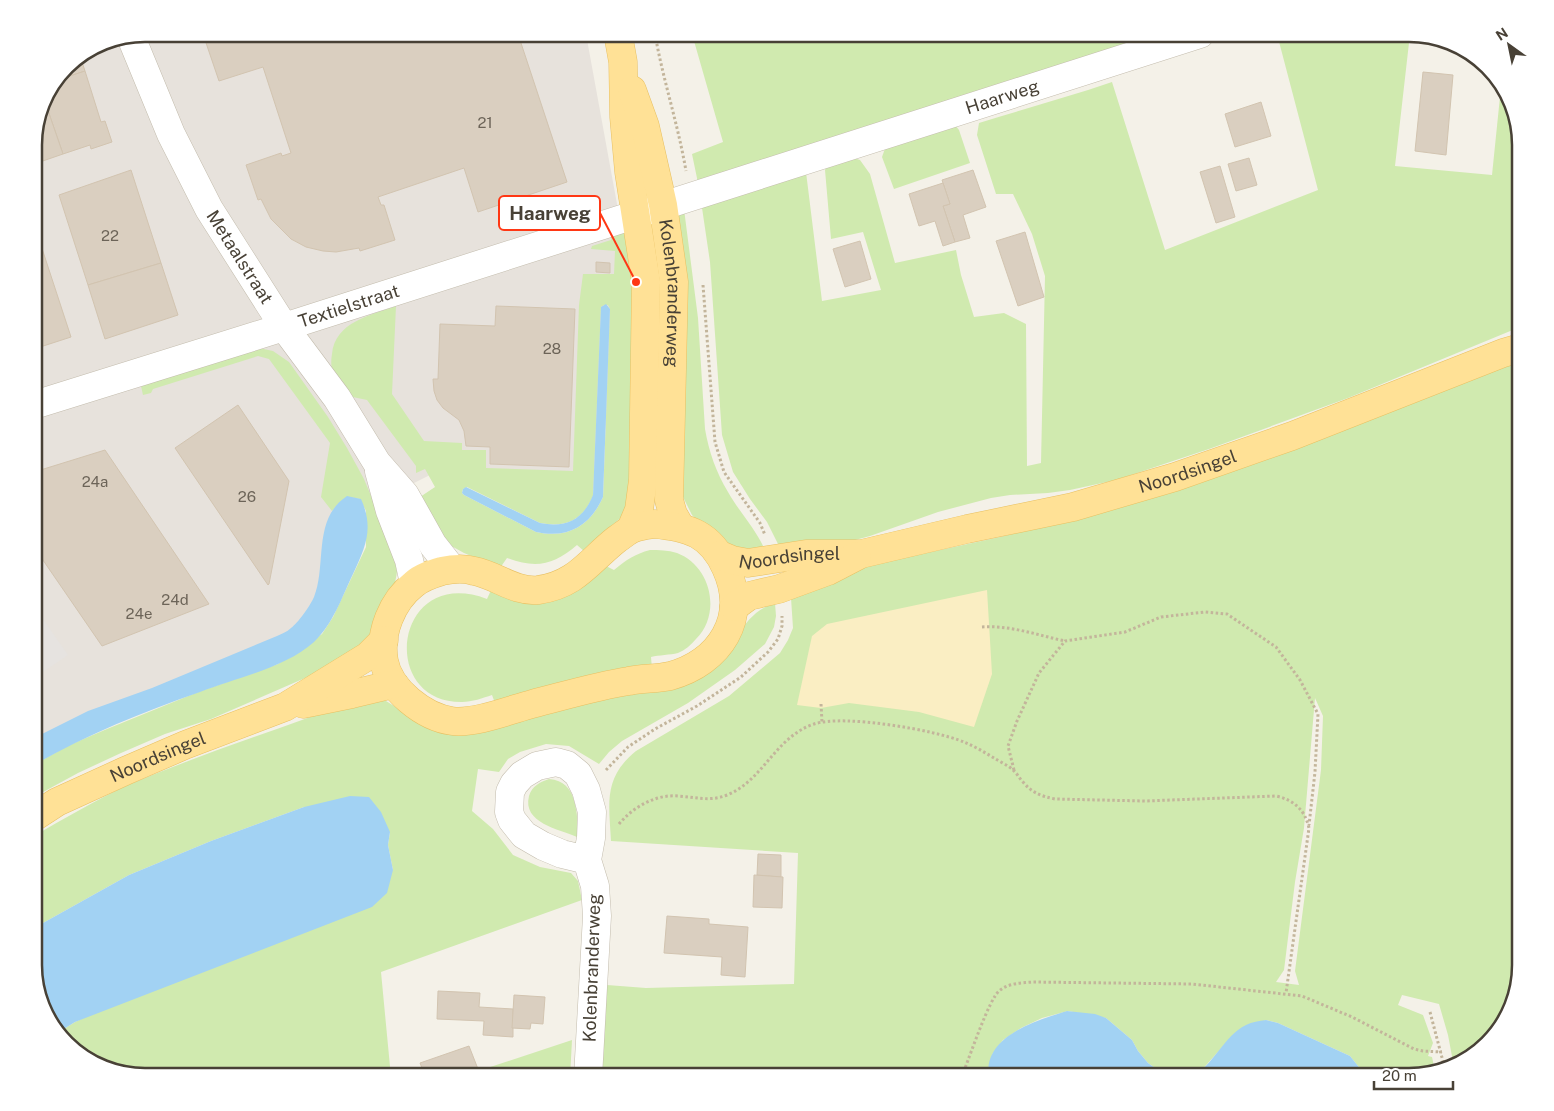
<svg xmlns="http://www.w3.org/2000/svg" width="1554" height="1111" font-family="'Public Sans',sans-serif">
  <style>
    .industrial { fill: #e7e2dc }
    .green { fill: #d0eaaf; fill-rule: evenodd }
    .sand { fill: #faeec3 }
    .parking { fill: #e6e3e0 }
    .water { fill: #a2d2f3 }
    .building { fill: #dacfc0; stroke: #d2c4b0 }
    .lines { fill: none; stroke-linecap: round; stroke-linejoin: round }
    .minor-casing { stroke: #c3bcad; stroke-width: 29 }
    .major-casing { stroke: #e8c062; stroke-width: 29 }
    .path { stroke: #c3b59b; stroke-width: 3; stroke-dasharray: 2.5 2.5; stroke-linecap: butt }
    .minor { stroke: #fff; stroke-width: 28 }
    .major { stroke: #ffe196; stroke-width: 28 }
    .labels { text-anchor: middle; stroke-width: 4; stroke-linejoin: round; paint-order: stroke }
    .number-label { font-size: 15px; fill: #6c6458 }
    .street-label { font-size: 18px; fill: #484136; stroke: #fff }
    .rim { fill: none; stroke: #484136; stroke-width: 2.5 }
    .leader { fill: none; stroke: #ff3714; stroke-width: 2 }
    .callout-dot { fill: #ff3714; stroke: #fff; stroke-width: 2 }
    .callout { fill: #fff; stroke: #ff3714; stroke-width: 2 }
    .callout-label { font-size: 19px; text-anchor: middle; font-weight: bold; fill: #484136 }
  </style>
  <rect width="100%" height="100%" fill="#f4f1e8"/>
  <path class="industrial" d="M145,34H586L617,204L623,284L598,489L432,474L350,515L319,617L34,754V138L45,96L71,62L103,42Z"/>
  <g class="green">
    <path d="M692,34H1165L698,183L692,154L723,142Z"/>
    <path d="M1277,34H1410L1395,166L1492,175L1501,87L1509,96L1520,145V327L1348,398L1209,449L1116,480L1070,490L1048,493L1010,495L991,498L938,512L870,536L844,543L781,550L767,522L750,499L733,472L722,435L710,262L701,201L806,172L822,301L881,290L863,232L831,239L825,170L827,165L851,157L860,160L870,174L895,263L956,250L961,275L974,317L1004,313L1026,324L1027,466L1041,463L1045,276L1032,234L1013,194H996L977,135L979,123C1024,109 1068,97 1112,82L1165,250L1318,190Z"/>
    <path d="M955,125L959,130L970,163L894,189L882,157L887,143Z"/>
    <path d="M684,209L698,318L705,429C709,452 716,472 728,492C740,513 756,529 766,552L739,553L699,523L692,515L683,497L671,211Z"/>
    <path d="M630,225L639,282L633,493L624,515L600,536L585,552L577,545C554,565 536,569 507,558L500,568L464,553L446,543L420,497L435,487L425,469L416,473V466L367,400L348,396C343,388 336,378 332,369C331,365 331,359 332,354C335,322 371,315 396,306L392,394L424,441L462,443V450H486V468L573,471L579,305L583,274H614L615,251L591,249L592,246L611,240L610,231ZM604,305H608L610,309L603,497C590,526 568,539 536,532L464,495L462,493L463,489L467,487L540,523C566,528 583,520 593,496L601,307Z"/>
    <path d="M259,348L273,351L289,362L328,417L347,448L364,479L395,554L397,572L395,583L371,632L362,646L312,675L211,719L165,734L121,753L78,773L34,797V765L67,746L107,729L198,692L278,664L322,634L333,617L366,547V511L360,499C345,495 341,500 332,511L321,497L330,443L269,359L258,356L153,389L151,393L143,395L141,386Z"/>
    <path d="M1520,358V966L1497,1033L1458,1066L1454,1067L1448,1035L1439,1004L1402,995L1398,1005L1423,1015L1433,1043L1428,1056L1432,1057L1435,1071L1409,1077H1364L1362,1071L1350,1056L1278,1023L1266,1020L1235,1033L1199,1073L1191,1077H1168L1148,1063L1138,1051L1132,1040L1106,1018L1068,1011L1042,1018L1021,1028L1003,1040L993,1053L988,1069L989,1077H602L607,985L646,988L794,984L798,853L611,841C609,803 603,778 636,751L729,696L780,653L788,640L793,628L791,598L857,570L871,565L1000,537L1073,519ZM1315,698L1323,716L1321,770L1295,971L1299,985L1276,982L1284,970L1295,882L1304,828Z"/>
    <path d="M650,550C659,550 668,550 677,553C711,566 722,613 696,639C691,645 685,650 678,653C670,655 659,655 651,657L652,669L495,703L492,695C483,698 472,702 462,702C377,703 394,564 487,599L492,588L604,565L614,570C626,560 635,554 650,550Z"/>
    <path d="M775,603L776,616L774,627L765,644L758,650L735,670L688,703L622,741L609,752L599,764L569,746L546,744L520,752L508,759L499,772L478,769L472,811L493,829L513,855L540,867L571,873L578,881L582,900L381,972L391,1077H145L78,1054L59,1032L75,1022L393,870L388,845L390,832L304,807L211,841L129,875L34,928V836C65,818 96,800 128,785C201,754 277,730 351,702L370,699L386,701L420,722L676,687C691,683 707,677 718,665C738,642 742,614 775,603Z"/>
    <path d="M549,779C579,782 575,812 580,836L577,837C559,829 522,823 529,796C532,786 540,782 549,779Z"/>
    <path d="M572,1040L570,1077H460Z"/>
  </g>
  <path class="sand" d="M987,590L992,674L974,727L919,712L849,703L821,708L797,705L812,636L827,624Z"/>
  <path class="parking" d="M34,606L68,655L34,678Z"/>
  <g class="water">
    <path d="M606,304L610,309L603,497C590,526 568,539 536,532L464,495L462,493L463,489L466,487L540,523C566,528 583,520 593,495L601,307Z"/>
    <path d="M347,496L361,499C374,528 366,546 353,574C342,597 333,624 314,642C285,668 236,678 200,692C143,712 86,735 34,765V738L88,711L152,688L277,636C281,634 287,632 291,628C298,623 310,606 314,597C327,565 312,519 347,496Z"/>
    <path d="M350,796L369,797L381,812L390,832L388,845L393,870L387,893L372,907L75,1022L59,1032L45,1015L34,973V928L129,875L211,841L304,807Z"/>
    <path d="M1067,1011L1095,1014L1106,1018L1132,1040L1138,1051L1148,1063L1168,1077H989C982,1036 1038,1020 1067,1011Z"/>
    <path d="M1266,1020L1278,1023L1350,1056L1362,1071L1364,1077H1191C1214,1066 1223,1036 1246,1025C1252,1022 1259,1021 1266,1020Z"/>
  </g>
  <g class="building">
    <path d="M203,34H518L567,182L478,212L464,168L378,197L381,205H384L395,240L360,251L359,248L336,252L323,251L306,247L291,239L271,219L261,199L258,200L246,165L281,153L282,156L291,153L263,67L219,81Z"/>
    <path d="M80,56L85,71L58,80L71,62Z"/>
    <path d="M85,71L101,122L105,121L112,142L91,149L90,145L63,154L44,99L58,80Z"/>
    <path d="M1423,72L1453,75L1446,155L1415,151Z"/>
    <path d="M44,99L63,154L34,164V138Z"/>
    <path d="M1261,102L1271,136L1235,147L1225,114Z"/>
    <path d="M1249,158L1257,185L1236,191L1228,164Z"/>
    <path d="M1220,166L1235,217L1216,223L1200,172Z"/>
    <path d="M131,170L161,263L88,285L59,195Z"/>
    <path d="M973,170L986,207L963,215L970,238L955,242L943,206L950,204L942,180Z"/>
    <path d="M943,183L950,204L943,206L955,242L943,246L935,221L919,226L909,194Z"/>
    <path d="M34,224L71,337L34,349Z"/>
    <path d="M1025,232L1044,297L1018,306L996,241Z"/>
    <path d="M860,241L871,279L845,287L833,249Z"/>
    <path d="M596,262L610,263V273L596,272Z"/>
    <path d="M161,263L178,315L105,339L88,285Z"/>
    <path d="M496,306L575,309L569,467L490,464V447L466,446L464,431L459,420L443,408L437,400L434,391L433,379H438L440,324L495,326Z"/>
    <path d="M238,405L289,481L269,584L268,585L175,448Z"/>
    <path d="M105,450L209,604L102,646L34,547V472Z"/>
    <path d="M758,854L781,855V877L757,875Z"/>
    <path d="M754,875L783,877L782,908L753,907Z"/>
    <path d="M667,916L709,919V924L748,927L745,977L721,975L722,957L664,953Z"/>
    <path d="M438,991L480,993L479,1007L513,1009V1037L483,1035L484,1021L437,1019Z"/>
    <path d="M514,995L545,997L543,1024L531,1023L530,1029L512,1028Z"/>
    <path d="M469,1046L478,1069L454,1077H412L410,1072L422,1068L420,1063Z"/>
  </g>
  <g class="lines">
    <defs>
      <g id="minor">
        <path id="s1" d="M131,37L171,134L209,209L284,327L337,398L377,463L405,495L433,545L452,569"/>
        <path id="s2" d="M34,405L284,327L1200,34"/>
        <path d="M379,471L390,511L409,560L414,583"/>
        <path d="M587,860L562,854L543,846L524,835L512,820L509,812L510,792L514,784L522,775L537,766L556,762L567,765L578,774L586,790L592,812L591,838L587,860L595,886L597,916L588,1077"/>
      </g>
      <g id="major">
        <path d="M618,34L623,62L624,117L629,172L646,282L643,480L639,510L631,529"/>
        <path id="s3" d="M632,90L645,126L663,205L674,282L669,500L673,514L680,526"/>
        <path d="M654,524C689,527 711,534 726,568C749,618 720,662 670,676C657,679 642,678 629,681C596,686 564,696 532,704C510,710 474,724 452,721C424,717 389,690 384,661C379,633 392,601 414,584C422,577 432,574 442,571C452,569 464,568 474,571C496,575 514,592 538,590C576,585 589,561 617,539C622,536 627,531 632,529C638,526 647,525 654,524Z"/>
        <path id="s4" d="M720,555L732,560L748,563L806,554H861L967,529L1073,507L1175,477L1292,436L1503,353L1520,348"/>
        <path d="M734,607L749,596L779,589L828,571L857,556"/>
        <path d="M303,704L352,694L394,684"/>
        <path id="s5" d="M34,817L57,802L125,771L185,745L285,707L368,656L384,640"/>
      </g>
    </defs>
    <use href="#minor" class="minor-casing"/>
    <use href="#major" class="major-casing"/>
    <g class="path">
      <path d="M655,34C663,80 678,124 686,171"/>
      <path d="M703,285L715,442L724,472L760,523L765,535"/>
      <path d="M982,627C1010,625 1037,635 1065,641"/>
      <path d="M821,704L822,722"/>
      <path d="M606,770L628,747L655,729L697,706L741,677L768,652L778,639L782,626V616"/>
      <path d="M1014,770L1008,746L1017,721L1039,673L1065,641L1125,632L1161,617L1205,612L1227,614L1276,647L1300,680L1318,714L1315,772L1309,825"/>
      <path d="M619,824C633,807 656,794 678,796C695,797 710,802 727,795C763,781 775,737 814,724C843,714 935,730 964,742C974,746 984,752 994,758C1000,762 1008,765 1013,770C1017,773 1019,778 1023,782C1032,793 1041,796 1055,799L1145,801L1276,796C1294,800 1305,810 1309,828L1286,993"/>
      <path d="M1430,1012L1445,1069"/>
      <path d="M963,1077L965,1068C971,1053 989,1000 999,991C1008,983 1021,983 1033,982L1192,984L1302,996L1352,1017L1414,1049L1423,1051L1442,1052"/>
      <path d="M1150,1077L1153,1071L1159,1069"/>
    </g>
    <use href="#minor" class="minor"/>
    <use href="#major" class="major"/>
  </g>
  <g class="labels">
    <g class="number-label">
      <text x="485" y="128">21</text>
      <text x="110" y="241">22</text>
      <text x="552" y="354">28</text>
      <text x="95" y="487">24a</text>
      <text x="247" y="502">26</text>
      <text x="175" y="605">24d</text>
      <text x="139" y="619">24e</text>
    </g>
    <g class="street-label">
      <text dy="6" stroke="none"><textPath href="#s2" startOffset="1016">Haarweg</textPath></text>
      <text dy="6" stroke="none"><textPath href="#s1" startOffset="246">Metaalstraat</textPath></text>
      <text dy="6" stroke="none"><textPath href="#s3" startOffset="208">Kolenbranderweg</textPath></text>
      <text dy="6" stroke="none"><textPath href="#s2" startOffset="330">Textielstraat</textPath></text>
      <text dy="6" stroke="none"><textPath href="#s4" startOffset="480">Noordsingel</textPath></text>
      <text dy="6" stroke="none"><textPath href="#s4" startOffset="71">Noordsingel</textPath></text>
      <text dy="6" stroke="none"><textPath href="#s5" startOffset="138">Noordsingel</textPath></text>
      <text transform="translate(592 968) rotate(-88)" y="6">Kolenbranderweg</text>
    </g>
  </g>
  <path d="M0 0H1554V1111H0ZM145 42H1409A103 103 0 0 1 1512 145V965A103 103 0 0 1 1409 1068H145A103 103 0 0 1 42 965V145A103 103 0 0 1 145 42Z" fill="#fff" fill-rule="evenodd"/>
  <path class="rim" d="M145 42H1409A103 103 0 0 1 1512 145V965A103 103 0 0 1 1409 1068H145A103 103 0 0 1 42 965V145A103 103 0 0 1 145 42Z"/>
  <path class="leader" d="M636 282L600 213"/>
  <circle class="callout-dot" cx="636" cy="282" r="5"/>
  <rect class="callout" x="499" y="196" width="101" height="34" rx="5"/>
  <g class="callout-label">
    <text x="550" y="220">Haarweg</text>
  </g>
  <g transform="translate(1509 45) rotate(327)" stroke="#ffffff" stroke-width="4" paint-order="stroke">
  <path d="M0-4L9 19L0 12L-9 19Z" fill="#484136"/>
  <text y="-8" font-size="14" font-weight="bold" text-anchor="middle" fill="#484136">N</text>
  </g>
  <path d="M1374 1081v8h79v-8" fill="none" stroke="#484136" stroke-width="2.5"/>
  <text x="1382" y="1081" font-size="15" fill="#484136" stroke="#ffffff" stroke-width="4" paint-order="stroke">20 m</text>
</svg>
